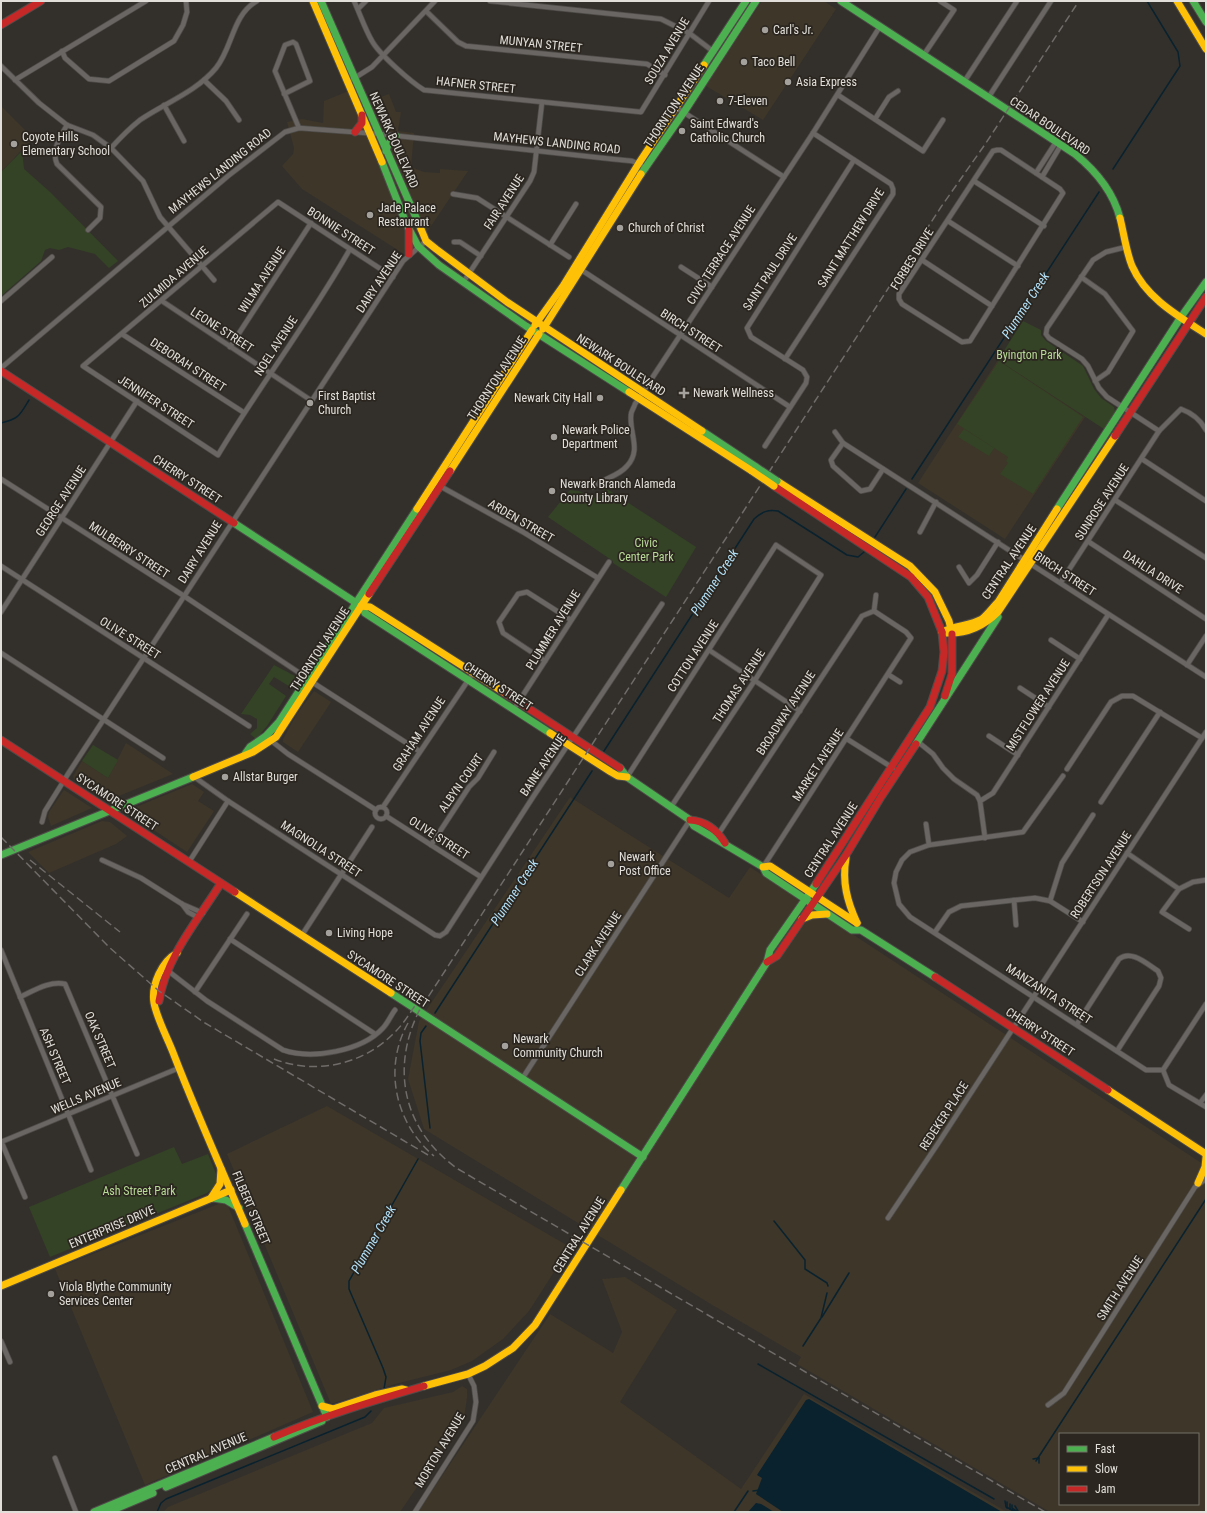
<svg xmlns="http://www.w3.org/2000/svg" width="1207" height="1513" font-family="'Roboto Condensed',sans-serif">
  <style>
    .built { fill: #3d3629; fill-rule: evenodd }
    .green { fill: #344325 }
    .water { fill: #09222e }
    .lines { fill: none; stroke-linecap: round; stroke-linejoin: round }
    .stream { stroke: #09222e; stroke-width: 1.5 }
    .street-casing { stroke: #4e4b48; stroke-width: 6 }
    .fast-casing { stroke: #4e4b48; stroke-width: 9 }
    .slow-casing { stroke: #4e4b48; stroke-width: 9 }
    .jam-casing { stroke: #4e4b48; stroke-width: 9 }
    .street { stroke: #696663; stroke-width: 4.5 }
    .fast { stroke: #4caf50; stroke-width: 7 }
    .slow { stroke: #ffc107; stroke-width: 7 }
    .jam { stroke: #c62828; stroke-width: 7 }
    .rail { stroke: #6f6c69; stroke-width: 1.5; stroke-dasharray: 8 4; stroke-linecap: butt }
    .fast-bridge-casing { stroke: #4e4b48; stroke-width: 9; stroke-linecap: butt }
    .slow-bridge-casing { stroke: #4e4b48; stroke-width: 9; stroke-linecap: butt }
    .fast-bridge { stroke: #4caf50; stroke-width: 7 }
    .slow-bridge { stroke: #ffc107; stroke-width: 7 }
    .poi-dot { fill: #a4a19c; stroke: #2b261f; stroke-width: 1.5 }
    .labels { text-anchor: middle; stroke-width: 3.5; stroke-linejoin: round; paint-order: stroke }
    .poi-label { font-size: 12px; fill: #e1ded9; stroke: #2b261f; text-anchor: start }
    .street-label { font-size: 12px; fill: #e1ded9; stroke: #2b261f }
    .park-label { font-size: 12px; fill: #b8db97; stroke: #2b261f }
    .water-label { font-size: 13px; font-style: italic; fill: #b2e1f9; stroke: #2b261f }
  </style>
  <rect width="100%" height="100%" fill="#33302c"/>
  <g class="built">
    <path d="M762,1H824L836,9L763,120L706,86Z"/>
    <path d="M363,85L370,101L389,94L396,112H401L398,131L414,133L411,167L424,172L440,173V169L468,171L427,232L408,235L404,254L302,189L282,166L293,154L294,148L287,122L302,119L323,123L324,101Z"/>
    <path d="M1,106L33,138L1,172Z"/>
    <path d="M998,360L1085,417L1005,539L918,483Z"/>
    <path d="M314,691L331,702L298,752L283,742V739L297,714Z"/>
    <path d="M126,743L173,774L109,800L74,779L73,776L82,761L108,778Z"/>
    <path d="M192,784L204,792L198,801L214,811L187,852L128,813L131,809Z"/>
    <path d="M64,790L92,808L51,826L48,817L49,812Z"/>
    <path d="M570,797L729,898L750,867L1206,1166V1512H1050L797,1364L801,1357L714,1306L424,1129L408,1079L419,1021ZM1060,1434H1198V1504H1060Z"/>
    <path d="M102,821L110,822L127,836L116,844L49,873L28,852Z"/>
    <path d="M327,1106L570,1247L529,1311L503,1339L472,1361L451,1370L395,1384L331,1404L227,1154Z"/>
    <path d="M221,1203L228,1206L313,1412L145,1485L55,1269Z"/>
    <path d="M625,1277L677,1310L620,1402L741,1489L804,1394L1007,1512H418L550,1314L613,1353L622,1332L602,1279Z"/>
    <path d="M462,1386L467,1389V1398L464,1418L400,1512H163L168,1507L372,1423L384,1408L453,1392Z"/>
  </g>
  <g class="green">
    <path d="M22,151L24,169L50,192L118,261L109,268L95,254L68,247L59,250L50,248L45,250L41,261L1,296V172Z"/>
    <path d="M1023,321L1041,330V335L1046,341L1083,366L1094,389L1101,398L1114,407L1115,412L1104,429L998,360Z"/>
    <path d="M999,361L1083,417L1033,494L1000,474L1008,463L1006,461L1008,457L957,424Z"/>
    <path d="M964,429L994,448L989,456L958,437Z"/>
    <path d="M604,487L696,547L666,597L613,563V561L548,517L570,490L579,491L594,498L603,493Z"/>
    <path d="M274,665L295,676L296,682L292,688L274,677L269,684L286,696L267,726L256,739L250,734L257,728V719L250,715L241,714Z"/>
    <path d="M93,745L118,760L108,778L82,761Z"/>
    <path d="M174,1147L182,1164L208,1154L218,1179L217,1185L207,1193L50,1257L29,1207Z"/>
  </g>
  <g class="water">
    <path d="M809,1399L1002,1512H783L756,1494L762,1478L757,1475L806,1400Z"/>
    <path d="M756,1503L761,1504L774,1512H748Z"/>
  </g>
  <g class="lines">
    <g class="stream">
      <path d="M1113,169L1180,66L1178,52L1147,1"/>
      <path d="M1,423C19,419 20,415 29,400"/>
      <path d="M912,479L1099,192"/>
      <path d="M875,537L906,489"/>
      <path d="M604,751L754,519C762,512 768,509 778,511L847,555L858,557L864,552"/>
      <path d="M435,1013L592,771"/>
      <path d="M426,1026L421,1033L420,1041L430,1128"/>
      <path d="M774,1221L805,1260V1269L827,1283L828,1286"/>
      <path d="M822,1317L849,1273"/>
      <path d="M803,1346L821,1318L827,1293"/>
      <path d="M758,1364L994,1499"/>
      <path d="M384,1389L386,1377L383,1368L349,1289V1281L418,1159"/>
      <path d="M1033,1459L1039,1458"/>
      <path d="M1036,1461L1206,1199"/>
      <path d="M1039,1463V1458"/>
      <path d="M753,1491L760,1490"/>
      <path d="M1005,1501L1006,1507L1016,1512"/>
      <path d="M1010,1504V1509L1017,1512"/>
      <path d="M1012,1505V1508L1018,1512"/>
      <path d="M1015,1506L1018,1511"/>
      <path d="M1007,1508V1502"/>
      <path d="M157,1512L161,1503L166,1499L365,1417L371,1411"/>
      <path d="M734,1512L748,1491"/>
    </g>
    <defs>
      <g id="street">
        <path d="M354,1C360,14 365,29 372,41C379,54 411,82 424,90L641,112L709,1"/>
        <path d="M490,1L661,19L689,33L714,52"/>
        <path d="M358,9L366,1"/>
        <path d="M426,11L458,42L466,46L647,64L665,75"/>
        <path d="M62,51L65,58L89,79L109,81L174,41L183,25L187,12L186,1"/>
        <path d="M923,56L954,10L940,1"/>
        <path d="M1,66L39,103L67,125L93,135L111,148L143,181L160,217L214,280"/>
        <path d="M353,79L372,67L435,1"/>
        <path d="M15,80L146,1"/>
        <path d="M204,80L226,101L239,120"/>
        <path d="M964,82L1017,1"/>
        <path d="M284,94L310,81L296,44L293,42L285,45L275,71L299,128"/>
        <path d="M838,95L923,151L943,120"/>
        <path d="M988,98L1051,1"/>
        <path d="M164,105L184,141"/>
        <path d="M677,108L784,177"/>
        <path d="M875,119L889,97L898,91"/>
        <path d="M67,125C60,138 51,150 57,164L101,207L100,218L88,230"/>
        <path d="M111,148C120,138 130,128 140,120C165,103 196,92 216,68C233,47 232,15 257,1"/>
        <path d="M997,150H1001L1060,189L1063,193L970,341L962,342L902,304L899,299V294L993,151Z"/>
        <path d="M1036,173L1056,142"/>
        <path d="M1042,177L1061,145"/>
        <path d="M974,181L1044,226"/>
        <path d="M453,194L477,198L569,257"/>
        <path d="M948,221L1018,266"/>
        <path d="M454,242H460L481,256"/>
        <path d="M550,245L576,204"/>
        <path d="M1126,247L1106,252L1093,260L1047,328L1046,334L1049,338L1082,359L1088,366L1099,388L1107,397L1159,431"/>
        <path d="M350,249C310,320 260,385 218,455L83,366L278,202L393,277"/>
        <path d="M922,260L992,306"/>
        <path d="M681,267L712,287"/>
        <path d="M580,269L790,407"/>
        <path d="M1081,277L1105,294L1133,331L1108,372L1095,381"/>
        <path d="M464,281L530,181L534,172L542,102"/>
        <path d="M1,301L52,257"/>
        <path d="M162,301L312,401"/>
        <path d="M122,334L243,412"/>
        <path d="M230,347L311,223"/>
        <path d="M785,359L893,194V189L891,184L813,133"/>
        <path d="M1,368L228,176L285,132L299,128L380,134L612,159L632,161L641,165"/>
        <path d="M835,432L843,443L1206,677"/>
        <path d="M843,443L831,460L833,466L861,491L870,489L883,469"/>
        <path d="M765,446L806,383L807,377L803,370L751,337L747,328L854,160"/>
        <path d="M1142,459L1206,501"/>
        <path d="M1,479L184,596L307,678"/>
        <path d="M438,485L523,532L598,578"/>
        <path d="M593,487C603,478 618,477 627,466C642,450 629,433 631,415C631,411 634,408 635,404L813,133L879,28"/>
        <path d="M1115,500L1206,558"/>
        <path d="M920,532L936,502"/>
        <path d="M1089,542L1206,619"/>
        <path d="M1,566L249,726"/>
        <path d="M959,567L969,583L977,575L998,542"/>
        <path d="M1061,582L1159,431L1181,409C1192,413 1200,419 1206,430"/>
        <path d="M874,611L876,595"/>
        <path d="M1,612L137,401"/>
        <path d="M1051,640L1080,659"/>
        <path d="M709,650L800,711"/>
        <path d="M1,653L163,758"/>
        <path d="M545,661L503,633L499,622L518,594L527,592L571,620"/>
        <path d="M1187,665L1206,636"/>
        <path d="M889,675L900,682"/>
        <path d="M312,682L419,751"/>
        <path d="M1020,688L1049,707"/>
        <path d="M514,709L609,562"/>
        <path d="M989,736L1018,755"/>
        <path d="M269,739L288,754L376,810"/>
        <path d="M847,739L893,768"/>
        <path d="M917,741L933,754L943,768L954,779L977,795L980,801L985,838"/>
        <path d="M1067,769L1111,702L1122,696H1133L1202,738"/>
        <path d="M193,776L228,801L435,935L440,936L446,932L533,797L662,604"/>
        <path d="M1063,776L1023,832L929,845L910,852L902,860L896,872L894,883L899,904L910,917L1146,1070H1163L1169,1085L1206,1107"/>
        <path d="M627,777L776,545L821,575L755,680L671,807"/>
        <path d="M980,801L993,793L1108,615"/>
        <path d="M1101,802L1160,712"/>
        <path d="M383,807L473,673"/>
        <circle cx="381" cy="813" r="6"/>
        <path d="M386,816L481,877"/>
        <path d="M42,822L45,811L68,774L403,261L426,241"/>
        <path d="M926,824L929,845"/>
        <path d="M719,833L862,616L874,611"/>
        <path d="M431,845L469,787L478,778L494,752"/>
        <path d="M1127,853L1179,889L1193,882L1206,880"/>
        <path d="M102,860L141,878L182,904L203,913"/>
        <path d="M189,862L228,801"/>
        <path d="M763,867L911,638L906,632L874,611"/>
        <path d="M1179,889L1162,912L1189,929"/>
        <path d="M1014,900L1016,925"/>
        <path d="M1050,901L1062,863L1093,815"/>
        <path d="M182,904L188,912L199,918"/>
        <path d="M935,932L949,912L961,906L1035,898L1050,901L1083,922"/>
        <path d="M302,935L372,827"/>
        <path d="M230,939L375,1034"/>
        <path d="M1,950L91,1170"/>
        <path d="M167,970L207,1001L283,1050C312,1060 362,1051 383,1028C388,1023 391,1015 395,1010"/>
        <path d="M195,992L247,914"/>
        <path d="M20,997C33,991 51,980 65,984L137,1154"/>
        <path d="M1077,1024L1119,959C1131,949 1147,964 1158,971L1161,978L1159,986L1117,1051"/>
        <path d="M1163,1070L1206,1004"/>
        <path d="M522,1079L690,820"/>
        <path d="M1200,1103L1206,1095"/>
        <path d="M1,1141L25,1197"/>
        <path d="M1,1142L179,1068"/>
        <path d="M888,1218L939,1142L1206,732"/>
        <path d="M1,1341L10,1362"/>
        <path d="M1048,1405L1064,1393L1195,1187L1206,1179"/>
        <path d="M55,1458L76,1512"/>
        <path d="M415,1512L473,1421L476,1402L474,1386L468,1374"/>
      </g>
      <g id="fast">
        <path d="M321,1L421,229"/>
        <path d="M841,1L1075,154C1096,171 1113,191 1120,218"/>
        <path d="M1193,1L1206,22"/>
        <path d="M704,65L746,1"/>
        <path d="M386,151L388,144L396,136"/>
        <path d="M382,162L406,223L418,246L439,265L526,326L629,392"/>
        <path d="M641,174L684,112L756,1"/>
        <path d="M702,431L756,467"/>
        <path d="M1057,509L1181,317L1206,282"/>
        <path d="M234,523L361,606L365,613L550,733"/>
        <path d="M916,744L998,617"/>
        <path d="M245,754L250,747L266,736L279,722L417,509"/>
        <path d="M620,768L627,777L690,820L694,826L763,867L766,873L852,930H861L935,977"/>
        <path d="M1,855L193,777"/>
        <path d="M391,993L643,1157"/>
        <path d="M621,1190L767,962L770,950L816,884"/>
        <path d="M213,1198L226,1200L239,1208"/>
        <path d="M245,1224L327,1417"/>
        <path d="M166,1487L322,1421"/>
        <path d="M94,1512L274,1437"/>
        <path d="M108,1512L153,1493"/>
      </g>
      <g id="slow">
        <path d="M313,1L382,162"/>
        <path d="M1177,1L1206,49"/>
        <path d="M1120,218C1124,234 1126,251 1132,266C1146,298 1178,316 1206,334"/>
        <path d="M421,229L426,241L436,249L507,302L702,431"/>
        <path d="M535,325L563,286L639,163L704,65"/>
        <path d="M543,329L641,174"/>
        <path d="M629,392L752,471"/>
        <path d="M450,471L539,334"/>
        <path d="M777,481L910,566L935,592L949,621L952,634"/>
        <path d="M417,509L532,330"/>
        <path d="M361,606L370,607L505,693"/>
        <path d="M942,632C955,625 970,626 982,619C988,614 993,607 998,602L1057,509"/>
        <path d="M946,633C967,634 983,627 998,612L1115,436"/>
        <path d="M550,733L611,772L618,776L627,777"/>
        <path d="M193,777L253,752L276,737L369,594"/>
        <path d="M846,858C842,882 847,901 857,923"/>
        <path d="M763,867L770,866L857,923"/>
        <path d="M235,892L391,993"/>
        <path d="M802,919L812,915L827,914"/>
        <path d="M177,953C162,961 151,985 154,1003C157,1019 168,1039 174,1055C196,1112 221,1168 245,1224"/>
        <path d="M1108,1090L1206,1154"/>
        <path d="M1198,1183L1205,1167L1206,1157"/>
        <path d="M211,1198L220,1184L221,1169"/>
        <path d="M1,1286L231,1190"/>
        <path d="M424,1386L468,1374L485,1366L513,1348L535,1325L621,1190"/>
        <path d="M322,1406L333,1409L375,1395L402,1389L406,1390"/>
      </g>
      <g id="jam">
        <path d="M1,25L41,1"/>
        <path d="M355,132L362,123V115"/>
        <path d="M409,230V254"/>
        <path d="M1,371L234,523"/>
        <path d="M1115,436L1206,297"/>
        <path d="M774,486L911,577L928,597L942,632"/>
        <path d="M369,594L450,471"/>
        <path d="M505,693L620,768"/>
        <path d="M945,696L952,674V634"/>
        <path d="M1,740L235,892"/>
        <path d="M690,820C706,821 717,830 725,843"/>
        <path d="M816,884L930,707L942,671L944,652L942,632"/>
        <path d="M767,962L777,956L846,855L881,797L916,744"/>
        <path d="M935,977L1108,1090"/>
        <path d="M159,1001C166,957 198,920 221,883"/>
        <path d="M274,1437C323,1416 373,1401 424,1386"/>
      </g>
    </defs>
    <use href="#street" class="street-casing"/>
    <use href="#fast" class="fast-casing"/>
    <use href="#slow" class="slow-casing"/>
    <use href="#jam" class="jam-casing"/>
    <use href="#street" class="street"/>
    <use href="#fast" class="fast"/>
    <use href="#slow" class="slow"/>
    <use href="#jam" class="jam"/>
    <g class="rail">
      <path d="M1,837L110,948L159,991L205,1023L428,1155"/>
      <path d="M30,860L120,932"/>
      <path d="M408,1023C383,1068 395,1123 434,1156"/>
      <path d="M274,1059C315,1075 361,1065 392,1035C403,1025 410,1013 418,1001"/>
      <path d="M1045,1512L458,1169C404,1131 390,1070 419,1011L941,207L986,143L1079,1"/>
    </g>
    <defs>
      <path id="fast-bridge" d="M756,467L777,481"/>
      <path id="slow-bridge" d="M752,471L774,486"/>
    </defs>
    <use href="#fast-bridge" class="fast-bridge-casing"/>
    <use href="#slow-bridge" class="slow-bridge-casing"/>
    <use href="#fast-bridge" class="fast-bridge"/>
    <use href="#slow-bridge" class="slow-bridge"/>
  </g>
  <g class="poi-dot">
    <circle cx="765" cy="30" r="4"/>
    <circle cx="744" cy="62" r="4"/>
    <circle cx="788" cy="82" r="4"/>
    <circle cx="720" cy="101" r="4"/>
    <circle cx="682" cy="131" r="4"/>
    <circle cx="14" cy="144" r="4"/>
    <circle cx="370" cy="215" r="4"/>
    <circle cx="620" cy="228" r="4"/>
    <path d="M682 387h4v4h4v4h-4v4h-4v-4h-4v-4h4z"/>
    <circle cx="600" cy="398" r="4"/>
    <circle cx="310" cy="403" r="4"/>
    <circle cx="554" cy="437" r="4"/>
    <circle cx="552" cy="491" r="4"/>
    <circle cx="225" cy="777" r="4"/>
    <circle cx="611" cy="864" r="4"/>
    <circle cx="329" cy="933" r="4"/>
    <circle cx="505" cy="1046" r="4"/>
    <circle cx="51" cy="1294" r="4"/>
  </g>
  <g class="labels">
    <g class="poi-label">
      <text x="773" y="34">Carl's Jr.</text>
      <text x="752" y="66">Taco Bell</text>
      <text x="796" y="86">Asia Express</text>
      <text x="728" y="105">7-Eleven</text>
      <text x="690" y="128">Saint Edward's<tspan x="690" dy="14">Catholic Church</tspan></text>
      <text x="22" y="141">Coyote Hills<tspan x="22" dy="14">Elementary School</tspan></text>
      <text x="378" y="212">Jade Palace<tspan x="378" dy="14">Restaurant</tspan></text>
      <text x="628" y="232">Church of Christ</text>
      <text x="693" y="397">Newark Wellness</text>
      <text x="318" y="400">First Baptist<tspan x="318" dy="14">Church</tspan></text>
      <text x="592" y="402" text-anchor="end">Newark City Hall</text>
      <text x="562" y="434">Newark Police<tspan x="562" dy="14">Department</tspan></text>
      <text x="560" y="488">Newark Branch Alameda<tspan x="560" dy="14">County Library</tspan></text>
      <text x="233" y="781">Allstar Burger</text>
      <text x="619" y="861">Newark<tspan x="619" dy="14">Post Office</tspan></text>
      <text x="337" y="937">Living Hope</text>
      <text x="513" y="1043">Newark<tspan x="513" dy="14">Community Church</tspan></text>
      <text x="59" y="1291">Viola Blythe Community<tspan x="59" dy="14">Services Center</tspan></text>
    </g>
    <g class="street-label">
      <text transform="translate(541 44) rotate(6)" y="4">MUNYAN STREET</text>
      <text transform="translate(667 51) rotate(-59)" y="4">SOUZA AVENUE</text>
      <text transform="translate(476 85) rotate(6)" y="4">HAFNER STREET</text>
      <text transform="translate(674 106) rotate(-56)" y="4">THORNTON AVENUE</text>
      <text transform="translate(1050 126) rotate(34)" y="4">CEDAR BOULEVARD</text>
      <text transform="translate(394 140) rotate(66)" y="4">NEWARK BOULEVARD</text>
      <text transform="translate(557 143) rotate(6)" y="4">MAYHEWS LANDING ROAD</text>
      <text transform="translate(220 171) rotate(-39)" y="4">MAYHEWS LANDING ROAD</text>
      <text transform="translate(504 202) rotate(-57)" y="4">FAIR AVENUE</text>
      <text transform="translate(341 231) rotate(33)" y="4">BONNIE STREET</text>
      <text transform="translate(851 238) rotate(-58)" y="4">SAINT MATTHEW DRIVE</text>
      <text transform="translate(721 255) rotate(-57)" y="4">CIVIC TERRACE AVENUE</text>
      <text transform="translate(912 259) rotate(-58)" y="4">FORBES DRIVE</text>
      <text transform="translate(770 272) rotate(-57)" y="4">SAINT PAUL DRIVE</text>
      <text transform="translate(174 277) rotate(-41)" y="4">ZULMIDA AVENUE</text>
      <text transform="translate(262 280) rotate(-57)" y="4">WILMA AVENUE</text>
      <text transform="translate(379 282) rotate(-56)" y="4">DAIRY AVENUE</text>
      <text transform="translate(222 330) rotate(33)" y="4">LEONE STREET</text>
      <text transform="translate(691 331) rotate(33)" y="4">BIRCH STREET</text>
      <text transform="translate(276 346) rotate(-57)" y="4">NOEL AVENUE</text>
      <text transform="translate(188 365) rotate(33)" y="4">DEBORAH STREET</text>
      <text transform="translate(621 365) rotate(33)" y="4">NEWARK BOULEVARD</text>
      <text transform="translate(497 378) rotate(-57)" y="4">THORNTON AVENUE</text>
      <text transform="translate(156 402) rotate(33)" y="4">JENNIFER STREET</text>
      <text transform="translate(187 479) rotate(33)" y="4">CHERRY STREET</text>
      <text transform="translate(61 501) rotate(-57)" y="4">GEORGE AVENUE</text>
      <text transform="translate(1102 502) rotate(-57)" y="4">SUNROSE AVENUE</text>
      <text transform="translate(521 521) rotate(30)" y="4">ARDEN STREET</text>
      <text transform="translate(129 550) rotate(33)" y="4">MULBERRY STREET</text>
      <text transform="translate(200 552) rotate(-58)" y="4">DAIRY AVENUE</text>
      <text transform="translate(1009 562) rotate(-56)" y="4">CENTRAL AVENUE</text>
      <text transform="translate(1153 572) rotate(33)" y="4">DAHLIA DRIVE</text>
      <text transform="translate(1065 574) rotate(33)" y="4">BIRCH STREET</text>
      <text transform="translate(553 630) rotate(-58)" y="4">PLUMMER AVENUE</text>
      <text transform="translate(130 638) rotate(32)" y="4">OLIVE STREET</text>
      <text transform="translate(320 649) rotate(-57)" y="4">THORNTON AVENUE</text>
      <text transform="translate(693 656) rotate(-57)" y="4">COTTON AVENUE</text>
      <text transform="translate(498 686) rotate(33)" y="4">CHERRY STREET</text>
      <text transform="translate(739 686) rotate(-57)" y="4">THOMAS AVENUE</text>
      <text transform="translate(1038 705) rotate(-57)" y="4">MISTFLOWER AVENUE</text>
      <text transform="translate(786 713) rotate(-57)" y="4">BROADWAY AVENUE</text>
      <text transform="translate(419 734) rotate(-57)" y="4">GRAHAM AVENUE</text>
      <text transform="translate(543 765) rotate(-56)" y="4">BAINE AVENUE</text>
      <text transform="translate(818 765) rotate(-57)" y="4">MARKET AVENUE</text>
      <text transform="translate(461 783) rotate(-55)" y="4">ALBYN COURT</text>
      <text transform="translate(117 802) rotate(33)" y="4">SYCAMORE STREET</text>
      <text transform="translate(439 838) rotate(33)" y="4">OLIVE STREET</text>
      <text transform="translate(831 840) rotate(-57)" y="4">CENTRAL AVENUE</text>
      <text transform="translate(321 849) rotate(33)" y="4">MAGNOLIA STREET</text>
      <text transform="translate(1101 875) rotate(-57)" y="4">ROBERTSON AVENUE</text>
      <text transform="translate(598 944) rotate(-57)" y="4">CLARK AVENUE</text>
      <text transform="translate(388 979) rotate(33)" y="4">SYCAMORE STREET</text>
      <text transform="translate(1049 994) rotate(33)" y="4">MANZANITA STREET</text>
      <text transform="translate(1040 1032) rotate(33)" y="4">CHERRY STREET</text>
      <text transform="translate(100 1040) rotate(67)" y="4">OAK STREET</text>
      <text transform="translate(55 1056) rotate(67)" y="4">ASH STREET</text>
      <text transform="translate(86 1096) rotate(-23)" y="4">WELLS AVENUE</text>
      <text transform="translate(944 1116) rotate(-57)" y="4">REDEKER PLACE</text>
      <text transform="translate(251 1208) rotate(67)" y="4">FILBERT STREET</text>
      <text transform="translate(112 1227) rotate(-23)" y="4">ENTERPRISE DRIVE</text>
      <text transform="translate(579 1235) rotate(-58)" y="4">CENTRAL AVENUE</text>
      <text transform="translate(1120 1288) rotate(-57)" y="4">SMITH AVENUE</text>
      <text transform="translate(440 1450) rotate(-59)" y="4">MORTON AVENUE</text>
      <text transform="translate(206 1453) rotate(-23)" y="4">CENTRAL AVENUE</text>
    </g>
    <g class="park-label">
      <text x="1029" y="359">Byington Park</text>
      <text x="646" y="547">Civic<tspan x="646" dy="14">Center Park</tspan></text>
      <text x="139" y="1195">Ash Street Park</text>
    </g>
    <g class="water-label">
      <text transform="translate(1025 305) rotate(-57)" y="5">Plummer Creek</text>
      <text transform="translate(714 582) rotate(-57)" y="5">Plummer Creek</text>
      <text transform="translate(514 892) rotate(-57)" y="5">Plummer Creek</text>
      <text transform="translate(373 1239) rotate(-60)" y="5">Plummer Creek</text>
    </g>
  </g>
  <rect width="1207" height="1513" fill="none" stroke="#e1ded9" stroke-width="4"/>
  <rect x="1059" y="1433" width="140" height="72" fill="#2b261f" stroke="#747069"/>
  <rect x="1067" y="1446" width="20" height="6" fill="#4caf50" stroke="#747069"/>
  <text x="1095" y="1453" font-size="12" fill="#e1ded9">Fast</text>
  <rect x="1067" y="1466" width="20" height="6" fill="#ffc107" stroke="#747069"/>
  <text x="1095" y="1473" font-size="12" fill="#e1ded9">Slow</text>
  <rect x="1067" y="1486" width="20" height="6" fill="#c62828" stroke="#747069"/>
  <text x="1095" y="1493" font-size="12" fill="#e1ded9">Jam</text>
</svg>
